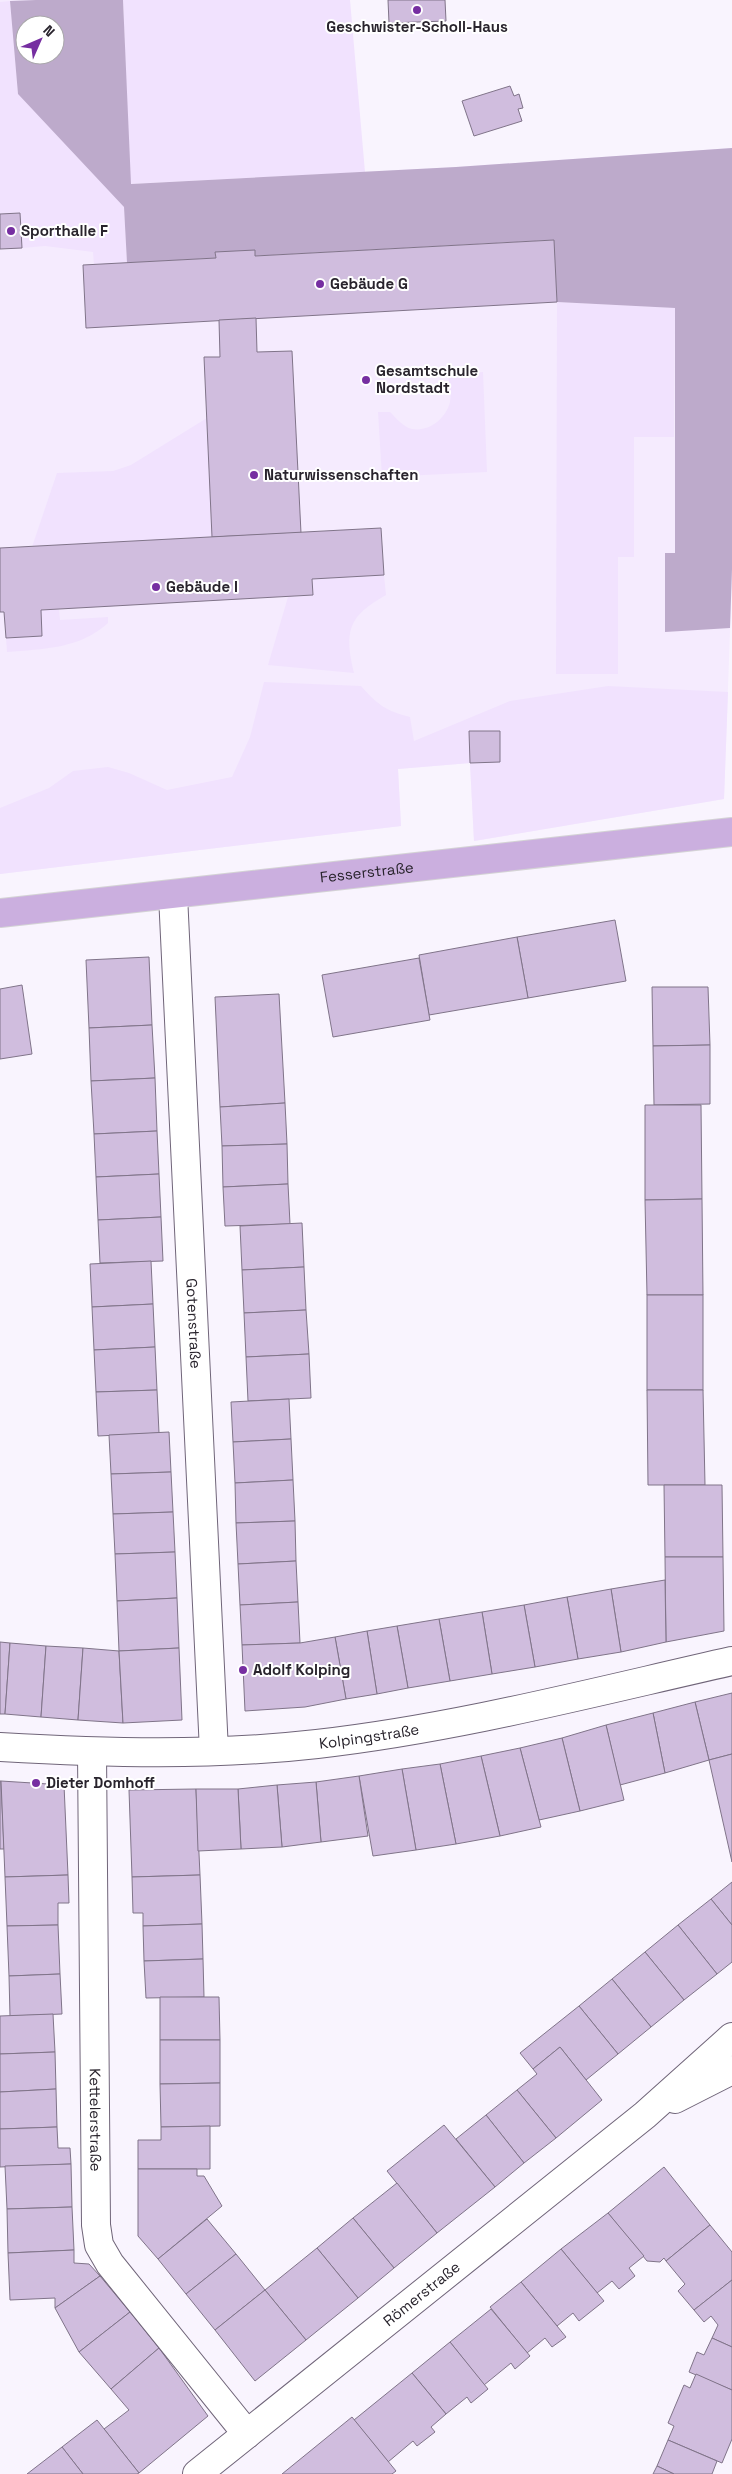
<svg xmlns="http://www.w3.org/2000/svg" width="732" height="2474" font-family="'Space Grotesk',sans-serif">
  <style>
    .built { fill: #f5ebfe; fill-rule: evenodd }
    .green { fill: #f1e2fe }
    .forest { fill: #bdaacb; fill-rule: evenodd }
    .building { fill: #d0bdde; stroke: #807489 }
    .lines { fill: none; stroke-linecap: round; stroke-linejoin: round }
    .minor-casing { stroke: #706579; stroke-width: 30 }
    .tertiary-casing { stroke: #706579; stroke-width: 30 }
    .primary-casing { stroke: #d4d3d5; stroke-width: 30 }
    .minor { stroke: #fff; stroke-width: 28 }
    .tertiary { stroke: #fff; stroke-width: 28 }
    .primary { stroke: #cbafdf; stroke-width: 28 }
    .poi-dot { fill: #762ea1; stroke: #fff; stroke-width: 2 }
    .labels { text-anchor: middle; stroke-width: 4; stroke-linejoin: round; paint-order: stroke }
    .poi-label { font-size: 15px; font-weight: bold; fill: #29242d; stroke: #fff; text-anchor: start }
    .street-label { font-size: 15px; fill: #29242d; stroke: #fff }
  </style>
  <rect width="100%" height="100%" fill="#f9f4fe"/>
  <path class="built" d="M0,0H123L131,184L456,167L732,148V576L724,799L474,841L470,763L398,769L401,826L0,874ZM25,25H55V55H25Z"/>
  <g class="green">
    <path d="M123,0H350L365,172L130,184Z"/>
    <path d="M10,1L18,94L124,207L127,263L94,265L93,252L45,246L22,248L20,213L0,214V2Z"/>
    <path d="M557,302L675,308L674,437H634V557H618V674H556Z"/>
    <path d="M483,372L487,472L382,477L378,412H390C396,418 403,427 412,429C430,432 446,418 450,402C452,393 449,383 448,374Z"/>
    <path d="M207,418L212,537L32,547L57,473L113,471L131,465Z"/>
    <path d="M384,575L386,595C348,616 344,631 354,673L268,665L288,597L313,595L312,579Z"/>
    <path d="M59,609L60,620L108,617V623C80,649 43,649 7,652L6,638L42,636L41,610Z"/>
    <path d="M264,682L361,686C378,705 386,711 410,717L414,741L510,701L608,686L728,692L724,799L474,841L470,763L398,769L401,826L0,874V808L49,788L73,771L108,767L129,773L167,790L232,777L250,737Z"/>
  </g>
  <path class="forest" d="M36,0H123L131,184L456,167L732,148V569L730,628L665,632V553H675V308L557,302L553,240L255,256L215,253L216,258L127,263L124,207L18,94L10,1ZM25,25H55V55H25Z"/>
  <g class="building">
    <path d="M388,0H445L446,21L389,23Z"/>
    <path d="M510,86L514,96L519,94L523,108L518,109L522,121L474,136L462,101Z"/>
    <path d="M20,213L22,248L0,249V214Z"/>
    <path d="M554,240L557,302L86,328L83,265L216,258L215,252L255,250V256Z"/>
    <path d="M256,318L257,352L292,351L301,533L212,537L204,357H220L219,320Z"/>
    <path d="M381,528L384,575L312,579L313,595L41,610L42,636L6,638L4,612H0V548Z"/>
    <path d="M469,731H500V762L470,763Z"/>
    <path d="M615,920L626,981L528,998L517,937Z"/>
    <path d="M517,937L528,998L429,1015L419,955Z"/>
    <path d="M149,957L152,1025L89,1028L86,960Z"/>
    <path d="M419,958L430,1020L333,1037L322,975Z"/>
    <path d="M22,985L32,1054L0,1059V989Z"/>
    <path d="M652,987H708L710,1045L653,1046Z"/>
    <path d="M279,994L285,1103L220,1107L215,997Z"/>
    <path d="M152,1025L155,1078L91,1081L89,1028Z"/>
    <path d="M710,1045V1104L654,1105L653,1046Z"/>
    <path d="M155,1078L157,1131L94,1134L91,1081Z"/>
    <path d="M285,1103L287,1144L222,1146L220,1107Z"/>
    <path d="M645,1105H701L702,1199L645,1200Z"/>
    <path d="M157,1131L159,1174L96,1177L94,1134Z"/>
    <path d="M287,1144L288,1184L223,1187L222,1146Z"/>
    <path d="M159,1174L161,1217L98,1220L96,1177Z"/>
    <path d="M288,1184L290,1224L225,1226L223,1187Z"/>
    <path d="M702,1199L703,1295H647L645,1200Z"/>
    <path d="M161,1217L163,1261L100,1263L98,1220Z"/>
    <path d="M302,1223L304,1267L242,1270L240,1226Z"/>
    <path d="M151,1261L153,1304L92,1307L90,1264Z"/>
    <path d="M304,1267L306,1310L244,1313L242,1270Z"/>
    <rect x="647" y="1295" width="56" height="95"/>
    <path d="M153,1304L155,1347L94,1350L92,1307Z"/>
    <path d="M306,1310L309,1354L246,1357L244,1313Z"/>
    <path d="M155,1347L157,1390L96,1392L94,1350Z"/>
    <path d="M309,1354L311,1398L248,1401L246,1357Z"/>
    <path d="M157,1390L159,1433L98,1436L96,1392Z"/>
    <path d="M647,1390H703L705,1485H648Z"/>
    <path d="M289,1399L291,1439L233,1442L231,1402Z"/>
    <path d="M169,1432L171,1472L111,1474L109,1435Z"/>
    <path d="M291,1439L293,1480L235,1483L233,1442Z"/>
    <path d="M171,1472L173,1512L113,1514L111,1474Z"/>
    <path d="M293,1480L295,1521L236,1523L235,1483Z"/>
    <path d="M664,1485H722L723,1557H665Z"/>
    <path d="M173,1512L175,1552L115,1554L113,1514Z"/>
    <path d="M295,1521L296,1561L238,1564L236,1523Z"/>
    <path d="M175,1552L177,1598L117,1601L115,1554Z"/>
    <path d="M665,1557H723L724,1631L666,1642Z"/>
    <path d="M296,1561L298,1602L240,1605L238,1564Z"/>
    <path d="M665,1580L666,1642L621,1652L611,1589Z"/>
    <path d="M611,1589L621,1652L578,1659L567,1597Z"/>
    <path d="M567,1597L578,1659L535,1667L524,1605Z"/>
    <path d="M177,1598L179,1648L119,1651L117,1601Z"/>
    <path d="M298,1602L300,1643L242,1645L240,1605Z"/>
    <path d="M524,1605L535,1667L492,1674L482,1612Z"/>
    <path d="M482,1612L492,1674L450,1681L439,1619Z"/>
    <path d="M439,1619L450,1681L408,1688L397,1626Z"/>
    <path d="M397,1626L408,1688L377,1694L367,1631Z"/>
    <path d="M367,1631L377,1694L346,1699L335,1637Z"/>
    <path d="M335,1637L346,1699L305,1707L245,1711L242,1645L300,1643Z"/>
    <path d="M0,1642L10,1643L5,1714H0Z"/>
    <path d="M10,1643L46,1646L41,1717L5,1714Z"/>
    <path d="M46,1646L83,1648L78,1720L41,1717Z"/>
    <path d="M83,1648L119,1651L123,1723L78,1720Z"/>
    <path d="M179,1648L182,1720L123,1723L119,1651Z"/>
    <path d="M732,1693V1754L709,1760L695,1702Z"/>
    <path d="M695,1702L709,1760L665,1773L653,1713Z"/>
    <path d="M653,1713L665,1773L620,1785L606,1725Z"/>
    <path d="M606,1725L624,1800L580,1811L562,1738Z"/>
    <path d="M562,1738L580,1811L539,1820L520,1748Z"/>
    <path d="M520,1748L541,1827L500,1836L481,1756Z"/>
    <path d="M732,1754V1862L709,1760Z"/>
    <path d="M481,1756L500,1836L456,1844L440,1764Z"/>
    <path d="M440,1764L456,1844L416,1850L402,1769Z"/>
    <path d="M402,1769L416,1850L373,1856L359,1776Z"/>
    <path d="M359,1776L368,1836L321,1842L316,1782Z"/>
    <path d="M0,1781H1L4,1849H0Z"/>
    <path d="M1,1781L64,1785L68,1875L5,1877Z"/>
    <path d="M316,1782L321,1842L282,1847L277,1785Z"/>
    <path d="M277,1785L282,1847L241,1849L238,1789Z"/>
    <path d="M196,1789L200,1875L132,1877L129,1790Z"/>
    <path d="M196,1789H238L241,1849L198,1851Z"/>
    <path d="M68,1875L69,1903H58V1925L7,1926L5,1877Z"/>
    <path d="M200,1875L202,1924L143,1926V1913H133L132,1877Z"/>
    <path d="M732,1882V1925L711,1899Z"/>
    <path d="M711,1899L732,1925V1962L717,1974L678,1925Z"/>
    <path d="M202,1924L203,1959L144,1961L143,1926Z"/>
    <path d="M58,1925L60,1974L9,1976L7,1926Z"/>
    <path d="M678,1925L717,1974L684,2000L645,1952Z"/>
    <path d="M645,1952L684,2000L651,2027L612,1979Z"/>
    <path d="M203,1959L204,1997L146,1998L144,1961Z"/>
    <path d="M60,1974L62,2014L10,2016L9,1976Z"/>
    <path d="M612,1979L651,2027L618,2054L579,2006Z"/>
    <path d="M160,1997H219L220,2040H160Z"/>
    <path d="M579,2006L618,2054L586,2080L560,2047L533,2069L520,2053Z"/>
    <path d="M53,2014L55,2052L0,2054V2016Z"/>
    <path d="M160,2040H220V2083L160,2084Z"/>
    <path d="M560,2047L602,2100L556,2138L517,2090L537,2074L533,2069Z"/>
    <path d="M55,2052L56,2089L0,2092V2054Z"/>
    <path d="M220,2083V2126L161,2127L160,2084Z"/>
    <path d="M56,2089L57,2127L0,2129V2092Z"/>
    <path d="M517,2090L556,2138L524,2163L486,2115Z"/>
    <path d="M486,2115L524,2163L495,2187L456,2139Z"/>
    <path d="M444,2125L495,2187L437,2233L387,2171Z"/>
    <path d="M210,2126V2169H138V2140H161V2127Z"/>
    <path d="M57,2127L58,2148H70L71,2164L0,2167V2129Z"/>
    <path d="M71,2164L72,2207L7,2209L5,2166Z"/>
    <path d="M664,2167L710,2225L666,2261L664,2258L660,2262L647,2261L608,2213Z"/>
    <path d="M138,2169H197V2176H204L222,2206L158,2259L138,2236Z"/>
    <path d="M397,2183L437,2233L394,2268L353,2218Z"/>
    <path d="M72,2207L74,2250L8,2253L7,2209Z"/>
    <path d="M608,2213L644,2256L629,2268L635,2276L619,2289L612,2281L597,2293L561,2249Z"/>
    <path d="M353,2218L394,2268L358,2298L317,2248Z"/>
    <path d="M207,2219L236,2254L186,2294L158,2259Z"/>
    <path d="M710,2225L732,2252V2280L694,2310L678,2291L685,2284L666,2261Z"/>
    <path d="M317,2248L358,2298L306,2340L265,2290Z"/>
    <path d="M561,2249L604,2301L579,2321L573,2313L557,2326L521,2282Z"/>
    <path d="M74,2250V2263L89,2264L100,2276L55,2308V2298L10,2300L8,2253Z"/>
    <path d="M236,2254L265,2290L215,2330L186,2294Z"/>
    <path d="M100,2276L130,2312L79,2352L55,2308Z"/>
    <path d="M732,2280V2347L712,2338L718,2325L711,2316L704,2322L694,2310Z"/>
    <path d="M521,2282L566,2337L552,2347L545,2338L527,2353L490,2307Z"/>
    <path d="M265,2290L306,2340L255,2381L215,2330Z"/>
    <path d="M491,2309L530,2356L515,2369L511,2363L484,2385L450,2342Z"/>
    <path d="M130,2312L159,2348L111,2389L79,2352Z"/>
    <path d="M712,2338L732,2347V2390L689,2372L697,2352L704,2355Z"/>
    <path d="M450,2342L488,2389L471,2403L467,2397L446,2414L412,2373Z"/>
    <path d="M159,2348L208,2416L139,2473L104,2429L129,2410L111,2389Z"/>
    <path d="M412,2373L446,2414L431,2427L435,2432L417,2446L413,2441L388,2462L354,2420Z"/>
    <path d="M696,2374L732,2390V2439L722,2463L668,2440L674,2426L668,2423L684,2385L690,2388Z"/>
    <path d="M352,2417L396,2471L392,2474H282Z"/>
    <path d="M97,2420L139,2473L137,2474H83L62,2447Z"/>
    <path d="M668,2440L717,2461L712,2474H674L657,2466Z"/>
    <path d="M62,2447L83,2474H27Z"/>
    <path d="M657,2466L674,2474H653Z"/>
  </g>
  <g class="lines">
    <defs>
      <g id="minor">
        <path id="s1" d="M173,895L214,1751"/>
        <path id="s2" d="M0,1747C105,1753 212,1756 317,1744C458,1728 594,1692 732,1661"/>
        <path id="s3" d="M92,1752L96,2225L99,2245L110,2264L247,2434"/>
      </g>
      <g id="tertiary">
        <path d="M675,2099L732,2070"/>
        <path id="s4" d="M197,2474L645,2115L732,2037"/>
      </g>
      <g id="primary">
        <path id="s5" d="M0,913L732,832"/>
      </g>
    </defs>
    <use href="#minor" class="minor-casing"/>
    <use href="#tertiary" class="tertiary-casing"/>
    <use href="#primary" class="primary-casing"/>
    <use href="#minor" class="minor"/>
    <use href="#tertiary" class="tertiary"/>
    <use href="#primary" class="primary"/>
  </g>
  <g class="poi-dot">
    <circle cx="417" cy="10" r="5"/>
    <circle cx="11" cy="231" r="5"/>
    <circle cx="320" cy="284" r="5"/>
    <circle cx="366" cy="380" r="5"/>
    <circle cx="254" cy="475" r="5"/>
    <circle cx="156" cy="587" r="5"/>
    <circle cx="243" cy="1670" r="5"/>
    <circle cx="36" cy="1783" r="5"/>
  </g>
  <g class="labels">
    <g class="poi-label">
      <text x="417" y="32" text-anchor="middle">Geschwister-Scholl-Haus</text>
      <text x="21" y="236">Sporthalle F</text>
      <text x="330" y="289">Gebäude G</text>
      <text x="376" y="376">Gesamtschule<tspan x="376" dy="17">Nordstadt</tspan></text>
      <text x="264" y="480">Naturwissenschaften</text>
      <text x="166" y="592">Gebäude I</text>
      <text x="253" y="1675">Adolf Kolping</text>
      <text x="46" y="1788">Dieter Domhoff</text>
    </g>
    <g class="street-label">
      <text dy="5" stroke="none"><textPath href="#s5" startOffset="369">Fesserstraße</textPath></text>
      <text dy="5" stroke="none"><textPath href="#s1" startOffset="429">Gotenstraße</textPath></text>
      <text dy="5" stroke="none"><textPath href="#s2" startOffset="370">Kolpingstraße</textPath></text>
      <text dy="5" stroke="none"><textPath href="#s3" startOffset="368">Kettelerstraße</textPath></text>
      <text dy="5" stroke="none"><textPath href="#s4" startOffset="288">Römerstraße</textPath></text>
    </g>
  </g>
  <g transform="translate(40 40) rotate(45)"><circle r="24" fill="#ffffff" stroke="#a9a7ab"/>
  <path d="M0-4L9 19L0 12L-9 19Z" fill="#762ea1"/>
  <text y="-8" font-size="14" font-weight="bold" text-anchor="middle" fill="#29242d">N</text>
  </g>
</svg>
